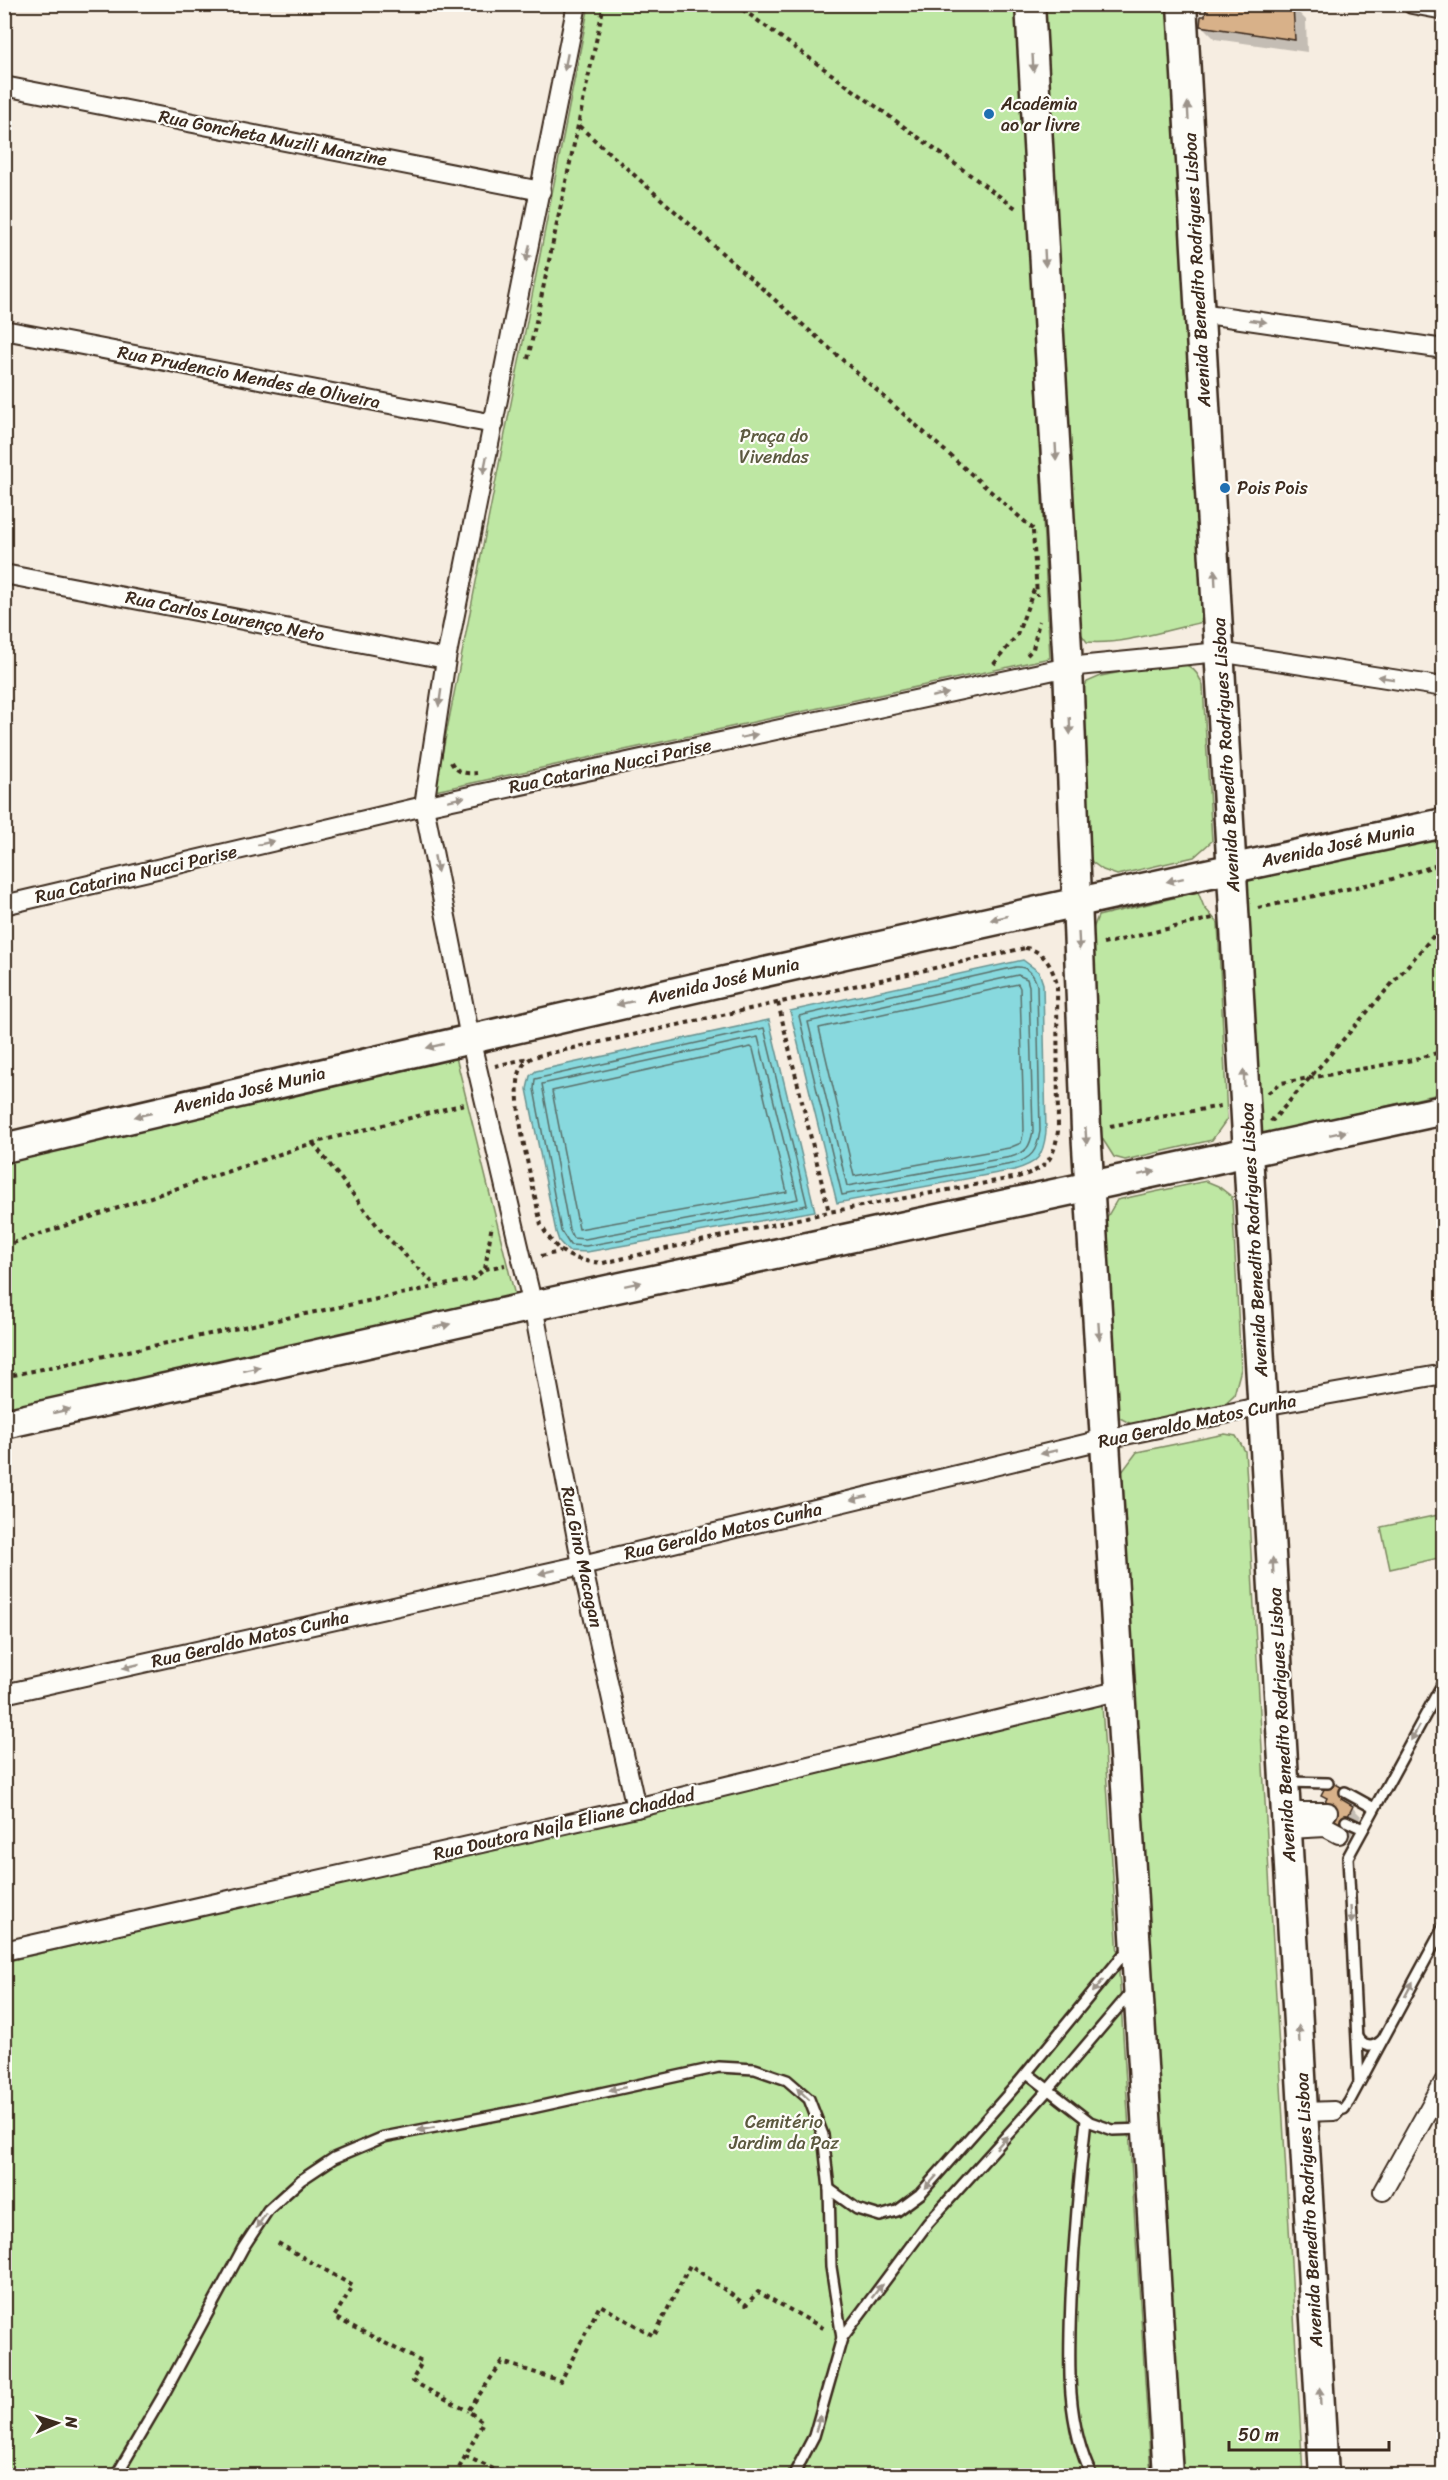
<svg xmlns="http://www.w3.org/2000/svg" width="1448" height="2480" font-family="Sriracha,sans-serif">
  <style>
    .green { fill: #bee7a3; stroke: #7c8860; stroke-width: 1.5 }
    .water { fill: #88d9de; stroke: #699391; stroke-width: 1.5 }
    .shadow { fill: #0003 }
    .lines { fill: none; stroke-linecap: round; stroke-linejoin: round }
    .shore { stroke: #5a706b; stroke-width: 1.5 }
    .building { fill: #d8b189; stroke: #3b2a1e; stroke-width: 1.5 }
    .service-casing { stroke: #3b2a1e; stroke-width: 14 }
    .minor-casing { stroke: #3b2a1e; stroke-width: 22 }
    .primary-casing { stroke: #3b2a1e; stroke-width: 33 }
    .path { stroke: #3b2a1e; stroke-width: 4; stroke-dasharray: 4.5 4.5; stroke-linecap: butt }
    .service { stroke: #fdfcf7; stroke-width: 9 }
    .minor { stroke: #fdfcf7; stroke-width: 18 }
    .primary { stroke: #fdfcf7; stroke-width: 28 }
    .oneway { fill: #9c938a }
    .poi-dot { fill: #1f6fb2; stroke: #fdfcf7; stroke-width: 2 }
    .labels { text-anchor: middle; stroke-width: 4.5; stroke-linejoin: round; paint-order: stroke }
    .poi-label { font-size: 18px; fill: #3b2a1e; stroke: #fdfcf7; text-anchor: start }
    .street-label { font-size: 18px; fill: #3b2a1e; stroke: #fdfcf7 }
    .park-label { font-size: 18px; fill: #5c593f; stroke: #fdfcf7 }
  </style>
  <rect width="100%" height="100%" fill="#f6ede1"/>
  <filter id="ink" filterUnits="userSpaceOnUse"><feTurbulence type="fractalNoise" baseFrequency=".0167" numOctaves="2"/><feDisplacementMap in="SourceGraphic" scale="12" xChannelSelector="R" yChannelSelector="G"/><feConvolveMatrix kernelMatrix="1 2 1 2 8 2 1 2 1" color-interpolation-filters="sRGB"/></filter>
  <g filter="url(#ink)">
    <g class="green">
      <path d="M589,5H1017L1050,658L435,791Z"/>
      <path d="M1041,5H1171L1203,622C1166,630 1124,645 1087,642L1072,622Z"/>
      <path d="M1177,661C1192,666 1198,672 1203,686L1212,841L1194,857L1117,875L1103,870L1092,862L1089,852L1078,700L1087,682L1101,676Z"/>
      <path d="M1443,838V1093L1258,1136L1244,879Z"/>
      <path d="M1198,892L1204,907L1218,923L1227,1119L1212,1140L1125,1160L1114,1157L1100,1135L1090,937L1098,916Z"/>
      <path d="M455,1053L516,1300L5,1415L4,1159Z"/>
      <path d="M1206,1181L1218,1186L1232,1197L1241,1369L1234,1395L1220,1408L1135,1426L1116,1416L1102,1226L1117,1200Z"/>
      <path d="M1225,1434L1236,1436L1245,1451L1246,1465L1303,2475H1176L1121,1490L1122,1472L1137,1452Z"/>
      <path d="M1443,1514V1557L1390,1569L1381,1527Z"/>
      <path d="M1102,1705L1151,2475H5L4,1962Z"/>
    </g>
    <g class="water">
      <path d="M1023,960L1039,972L1043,984L1046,1132C1043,1157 1038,1163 1014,1170L837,1203L790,1011Z"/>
      <path d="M769,1020L815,1211L587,1252L568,1251L559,1241L556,1232L527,1089L530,1076L536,1071Z"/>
    </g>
    <g class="shadow">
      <path d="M1208,4L1292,6L1306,20L1307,52L1215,39L1202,26L1207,18Z"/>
      <path d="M1330,1782L1354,1800L1351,1806L1361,1816L1349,1839L1333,1831L1328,1800L1323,1795Z"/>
    </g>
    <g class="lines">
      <g class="shore">
        <path d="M1016,967C1028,966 1034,975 1037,985L1040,1131C1037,1151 1032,1159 1012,1164L842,1195L799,1016Z"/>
        <path d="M1018,975L1027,979L1029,986L1033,1131C1030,1147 1027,1152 1011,1157L847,1186L808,1022Z"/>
        <path d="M1018,984L1020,988L1024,1130L1021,1143L1009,1148L854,1176L819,1028Z"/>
        <path d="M764,1028L807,1205L586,1246L570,1245L561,1231L534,1089L535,1079Z"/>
        <path d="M758,1037L798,1199L585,1239L573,1238L569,1229L542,1084Z"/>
        <path d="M751,1047L753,1049L787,1192L579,1229L552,1091Z"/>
      </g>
    </g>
    <g class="building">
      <path d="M1207,4L1293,5L1295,40L1200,26L1201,16H1205Z"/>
      <path d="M1329,1780L1346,1790L1341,1799L1353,1806L1340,1832L1322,1823V1808L1327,1798L1321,1795Z"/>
    </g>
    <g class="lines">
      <defs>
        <g id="service">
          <path d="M1288,1782L1328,1783"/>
          <path d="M1345,1792L1374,1808"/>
          <path d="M1346,1821L1363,1829"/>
          <path d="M1357,2037C1363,2047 1372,2049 1381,2041"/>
          <path d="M1027,2073L1090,2122L1113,2130L1145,2129"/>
          <path d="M1359,2082L1348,1857L1444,1681"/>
          <path d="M1334,2111L1344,2109L1349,2102L1444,1926"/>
          <path d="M1086,2120C1079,2181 1074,2238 1071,2299C1069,2357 1065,2422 1092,2476"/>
          <path d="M829,2189L857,2209L880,2216L897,2211L920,2194L1019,2082L1128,1949"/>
          <path d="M116,2476L164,2394L243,2248L268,2210L301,2180L334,2158L384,2137L523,2110L719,2067L755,2069L787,2080L809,2099L823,2135L829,2189L831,2267L842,2338"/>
          <path d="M793,2476L814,2436L842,2338L928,2223L1048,2090L1133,1990"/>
        </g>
        <g id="minor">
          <path d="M577,4L446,659L424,806L470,1038L533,1306L582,1565L636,1808"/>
          <path d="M1412,4L1444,10"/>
          <path d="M4,86L541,191"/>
          <path d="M1200,313L1444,349"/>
          <path d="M4,330L494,424"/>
          <path d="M4,574L446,659"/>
          <path d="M4,905L424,806L1068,667L1219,652L1444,687"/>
          <path d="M4,1694L582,1565L1106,1439L1263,1406L1444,1374"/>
          <path d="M1287,1812H1328"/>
          <path d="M1288,1829L1326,1827L1339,1834"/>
          <path d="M4,1951L636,1808L1121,1690"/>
          <path d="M1304,2112L1334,2111"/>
          <path d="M1383,2191L1444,2082"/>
        </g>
        <g id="primary">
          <path d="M1030,4L1068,667L1086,1130L1168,2476"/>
          <path d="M1182,4L1324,2476"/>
          <path d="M4,1148C483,1035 962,925 1444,823"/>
          <path d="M4,1424L533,1306L1444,1110"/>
        </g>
      </defs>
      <use href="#service" class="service-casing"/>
      <use href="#minor" class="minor-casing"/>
      <use href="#primary" class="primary-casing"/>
      <g class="path">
        <path d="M735,4L1017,209"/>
        <path d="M579,126L1033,529"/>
        <path d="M528,359L604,4"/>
        <path d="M1033,531L1037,596"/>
        <path d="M1027,655L1033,649L1039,621"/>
        <path d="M994,664L1017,635L1035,587"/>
        <path d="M451,762C457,773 465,774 477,773"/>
        <path d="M1258,908L1389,880L1444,863"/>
        <path d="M1103,944L1213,918"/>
        <path d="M1025,948C1044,950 1052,967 1057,984L1058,1131C1054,1160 1046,1169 1018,1177L829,1212L603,1263C569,1260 558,1254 541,1225C534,1188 512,1109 519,1075C521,1066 525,1062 533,1057Z"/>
        <path d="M778,1003L829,1212"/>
        <path d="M495,1066L529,1058"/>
        <path d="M1268,1093L1281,1083L1412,1060L1444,1051"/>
        <path d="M1270,1119L1273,1120L1444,924"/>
        <path d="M1110,1126L1221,1106"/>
        <path d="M313,1143L383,1233L436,1286"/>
        <path d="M4,1246L313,1143L468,1103"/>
        <path d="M541,1256L560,1252"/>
        <path d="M485,1269L505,1265"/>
        <path d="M4,1377L473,1279L485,1269L492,1224"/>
        <path d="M278,2243L353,2286L334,2317L422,2362L412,2381L468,2411"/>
        <path d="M465,2456L509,2476"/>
        <path d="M455,2476L483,2422L468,2411L502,2362L561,2381L600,2305L654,2336L690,2265L746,2305L758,2292L825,2329"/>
      </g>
      <use href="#service" class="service"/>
      <use href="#minor" class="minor"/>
      <use href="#primary" class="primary"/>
    </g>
    <defs><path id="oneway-solid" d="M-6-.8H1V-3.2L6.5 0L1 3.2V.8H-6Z" transform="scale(1.5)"/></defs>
    <g class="oneway">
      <use href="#oneway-solid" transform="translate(566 62) rotate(101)"/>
      <use href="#oneway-solid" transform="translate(1033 63) rotate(87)"/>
      <use href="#oneway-solid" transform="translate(1188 111) rotate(-93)"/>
      <use href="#oneway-solid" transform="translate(528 253) rotate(102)"/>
      <use href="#oneway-solid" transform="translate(1045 258) rotate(87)"/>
      <use href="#oneway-solid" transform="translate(1258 321) rotate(8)"/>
      <use href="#oneway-solid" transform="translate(1056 452) rotate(87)"/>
      <use href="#oneway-solid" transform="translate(485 465) rotate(101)"/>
      <use href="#oneway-solid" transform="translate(1215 578) rotate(-93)"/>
      <use href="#oneway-solid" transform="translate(1386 678) rotate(-171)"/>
      <use href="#oneway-solid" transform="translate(940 695) rotate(-12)"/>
      <use href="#oneway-solid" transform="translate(440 698) rotate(98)"/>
      <use href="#oneway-solid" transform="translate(1070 726) rotate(88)"/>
      <use href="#oneway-solid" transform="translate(749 736) rotate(-12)"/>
      <use href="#oneway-solid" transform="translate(456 799) rotate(-12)"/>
      <use href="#oneway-solid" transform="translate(266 843) rotate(-13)"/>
      <use href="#oneway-solid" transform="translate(436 864) rotate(79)"/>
      <use href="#oneway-solid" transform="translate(1175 880) rotate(168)"/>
      <use href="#oneway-solid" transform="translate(999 918) rotate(167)"/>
      <use href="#oneway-solid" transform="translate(1079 941) rotate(87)"/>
      <use href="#oneway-solid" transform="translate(625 1003) rotate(167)"/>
      <use href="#oneway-solid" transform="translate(435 1046) rotate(167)"/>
      <use href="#oneway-solid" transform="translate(1244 1078) rotate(-93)"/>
      <use href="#oneway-solid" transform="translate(143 1115) rotate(167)"/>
      <use href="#oneway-solid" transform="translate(1338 1133) rotate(-12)"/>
      <use href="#oneway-solid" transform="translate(1086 1136) rotate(86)"/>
      <use href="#oneway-solid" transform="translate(1147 1173) rotate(-12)"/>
      <use href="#oneway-solid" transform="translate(633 1284) rotate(-12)"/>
      <use href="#oneway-solid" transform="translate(442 1326) rotate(-13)"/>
      <use href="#oneway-solid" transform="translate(1099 1331) rotate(86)"/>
      <use href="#oneway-solid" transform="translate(252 1369) rotate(-13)"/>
      <use href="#oneway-solid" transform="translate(62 1411) rotate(-13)"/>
      <use href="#oneway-solid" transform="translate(1049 1452) rotate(167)"/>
      <use href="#oneway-solid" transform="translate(859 1498) rotate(167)"/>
      <use href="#oneway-solid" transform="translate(1273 1566) rotate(-93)"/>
      <use href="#oneway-solid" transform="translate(547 1572) rotate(167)"/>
      <use href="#oneway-solid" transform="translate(131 1666) rotate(167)"/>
      <use href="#oneway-solid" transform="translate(1415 1733) rotate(119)"/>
      <use href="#oneway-solid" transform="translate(1351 1915) rotate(87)"/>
      <use href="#oneway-solid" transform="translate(1098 1986) rotate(129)"/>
      <use href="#oneway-solid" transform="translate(1409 1989) rotate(-62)"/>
      <use href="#oneway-solid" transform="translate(1299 2034) rotate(-93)"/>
      <use href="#oneway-solid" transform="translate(617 2089) rotate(168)"/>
      <use href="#oneway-solid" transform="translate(803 2094) rotate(-137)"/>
      <use href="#oneway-solid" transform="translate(426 2129) rotate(169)"/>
      <use href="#oneway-solid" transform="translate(1002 2142) rotate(-48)"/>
      <use href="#oneway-solid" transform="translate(931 2182) rotate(132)"/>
      <use href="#oneway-solid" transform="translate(261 2221) rotate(123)"/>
      <use href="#oneway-solid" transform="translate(877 2291) rotate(-53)"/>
      <use href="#oneway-solid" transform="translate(1320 2396) rotate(-93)"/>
      <use href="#oneway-solid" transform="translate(818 2423) rotate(-74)"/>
    </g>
  </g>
  <g class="poi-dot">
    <circle cx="989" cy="114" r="6"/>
    <circle cx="1225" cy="488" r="6"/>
  </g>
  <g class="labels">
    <g class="poi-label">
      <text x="1001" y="110">Acadêmia<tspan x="1001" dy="21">ao ar livre</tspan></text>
      <text x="1237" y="494">Pois Pois</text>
    </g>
    <g class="street-label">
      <text transform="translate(273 138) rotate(11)" y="6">Rua Goncheta Muzili Manzine</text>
      <text transform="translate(1197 270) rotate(-93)" y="6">Avenida Benedito Rodrigues Lisboa</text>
      <text transform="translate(249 377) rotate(11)" y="6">Rua Prudencio Mendes de Oliveira</text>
      <text transform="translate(225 616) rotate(11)" y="6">Rua Carlos Lourenço Neto</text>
      <text transform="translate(1226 755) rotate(-93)" y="6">Avenida Benedito Rodrigues Lisboa</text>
      <text transform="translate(610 766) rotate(-12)" y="6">Rua Catarina Nucci Parise</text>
      <text transform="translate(1338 845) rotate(-12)" y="6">Avenida José Munia</text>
      <text transform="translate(136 874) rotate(-13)" y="6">Rua Catarina Nucci Parise</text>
      <text transform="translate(723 981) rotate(-13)" y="6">Avenida José Munia</text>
      <text transform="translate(249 1090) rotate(-13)" y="6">Avenida José Munia</text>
      <text transform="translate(1254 1240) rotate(-93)" y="6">Avenida Benedito Rodrigues Lisboa</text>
      <text transform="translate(1197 1421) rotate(-12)" y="6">Rua Geraldo Matos Cunha</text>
      <text transform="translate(723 1531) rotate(-13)" y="6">Rua Geraldo Matos Cunha</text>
      <text transform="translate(582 1557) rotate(78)" y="6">Rua Gino Macagan</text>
      <text transform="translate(250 1639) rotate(-13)" y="6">Rua Geraldo Matos Cunha</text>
      <text transform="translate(1282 1725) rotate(-93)" y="6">Avenida Benedito Rodrigues Lisboa</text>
      <text transform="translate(564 1824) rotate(-13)" y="6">Rua Doutora Najla Eliane Chaddad</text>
      <text transform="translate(1309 2210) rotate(-93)" y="6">Avenida Benedito Rodrigues Lisboa</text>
    </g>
    <g class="park-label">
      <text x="774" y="442">Praça do<tspan x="774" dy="21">Vivendas</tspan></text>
      <text x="784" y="2128">Cemitério<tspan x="784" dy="21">Jardim da Paz</tspan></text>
    </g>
  </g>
  <rect width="1448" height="2480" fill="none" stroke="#fdfcf7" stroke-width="24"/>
  <rect x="12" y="12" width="1424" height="2456" fill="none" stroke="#3b2a1e" stroke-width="2" filter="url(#ink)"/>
  <g transform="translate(57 2423) rotate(87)" stroke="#fdfcf7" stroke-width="4.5" paint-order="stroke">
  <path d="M0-4.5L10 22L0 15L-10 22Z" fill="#3b2a1e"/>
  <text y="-9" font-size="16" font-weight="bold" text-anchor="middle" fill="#3b2a1e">N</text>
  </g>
  <path d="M1229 2441v9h160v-9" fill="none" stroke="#3b2a1e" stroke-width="3"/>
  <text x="1238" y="2441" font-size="18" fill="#3b2a1e" stroke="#fdfcf7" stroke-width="4.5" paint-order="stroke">50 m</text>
</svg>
